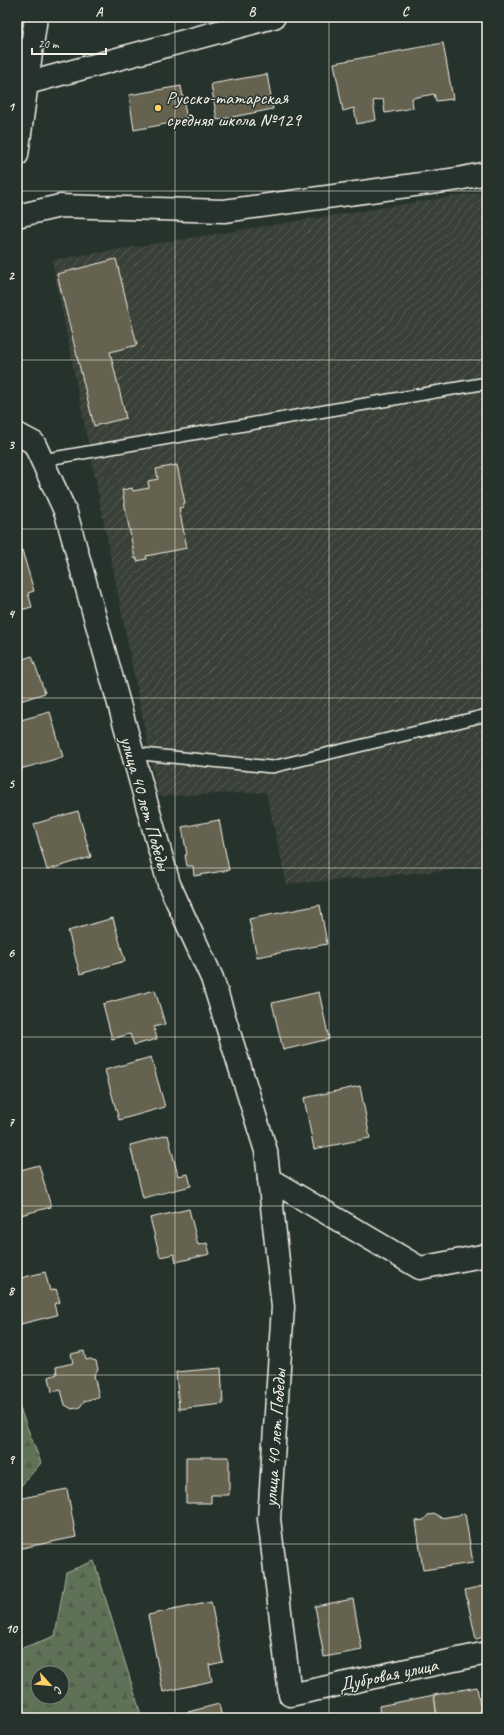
<svg xmlns="http://www.w3.org/2000/svg" width="504" height="1735" font-family="Caveat,sans-serif">
  <style>
    .industrial { fill: url(#industrial-furrows) }
    .forest { fill: url(#forest-firs); stroke: #a8b29f; fill-rule: evenodd }
    .building { fill: #65624f; stroke: #f4f1e8 }
    .lines { fill: none; stroke-linecap: round; stroke-linejoin: round }
    .lane-casing { stroke: #f4f1e8; stroke-width: 14 }
    .street-casing { stroke: #f4f1e8; stroke-width: 25 }
    .lane { stroke: #26332d; stroke-width: 11 }
    .street { stroke: #26332d; stroke-width: 22 }
    .grid { fill: none; stroke: #f4f1e8; stroke-width: 1; stroke-opacity: 0.55 }
    .poi-dot { fill: #ffd166; stroke: #26332d; stroke-width: 1.5 }
    .labels { text-anchor: middle; stroke-width: 3; stroke-linejoin: round; paint-order: stroke }
    .poi-label { font-size: 19px; fill: #f4f1e8; stroke: #26332d; text-anchor: start }
    .street-label { font-size: 19px; fill: #f4f1e8; stroke: #26332d }
    .neatline { fill: none; stroke: #f4f1e8; stroke-width: 1.5 }
    .grid-label { font-size: 13px; text-anchor: middle; font-weight: bold; fill: #f4f1e8 }
  </style>
  <defs>
    <pattern id="industrial-furrows" width="10" height="10" patternUnits="userSpaceOnUse"><rect width="10" height="10" fill="#394137"/><path d="M-1 1l2-2M0 10L10 0M9 11l2-2" fill="none" stroke="#565d54"/></pattern>
    <pattern id="forest-firs" width="22" height="20" patternUnits="userSpaceOnUse"><rect width="22" height="20" fill="#5d7256"/><path d="M5 1l3.5 6h-7zM16 11l3.5 6h-7z" fill="#525b4d"/></pattern>
  </defs>
  <rect width="100%" height="100%" fill="#26332d"/>
  <filter id="ink" filterUnits="userSpaceOnUse"><feTurbulence type="fractalNoise" baseFrequency=".025" numOctaves="2"/><feDisplacementMap in="SourceGraphic" scale="8" xChannelSelector="R" yChannelSelector="G"/><feConvolveMatrix kernelMatrix="1 2 1 2 8 2 1 2 1" color-interpolation-filters="sRGB"/></filter>
  <g filter="url(#ink)">
    <path class="industrial" d="M487,191V867L287,884L266,792L158,796L52,260Z"/>
    <g class="forest">
      <path d="M17,1401L41,1463L21,1486L17,1487Z"/>
      <path d="M94,1561L142,1718H17V1650L55,1636L66,1572ZM38,1673H62V1697H38Z"/>
    </g>
    <g class="building">
      <path d="M443,43L453,99L436,101L434,94L412,98L413,108L385,113L383,99L373,101L376,120L357,124L354,108L343,111L334,63Z"/>
      <path d="M267,74L273,109L217,120L211,84Z"/>
      <path d="M181,86L187,120L134,130L129,95Z"/>
      <path d="M116,259L137,345L110,352L126,418L94,426L57,274Z"/>
      <path d="M177,465L185,503L183,504L184,507L179,508L187,548L146,556L147,559L137,561V558L135,559L122,490L132,488L133,491L149,488L148,481L158,479L156,469Z"/>
      <path d="M22,550L34,591L28,593L32,607L17,611V551Z"/>
      <path d="M32,656L45,693L17,702V661Z"/>
      <path d="M50,712L63,757L17,770V721Z"/>
      <path d="M78,811L91,857L47,870L34,824Z"/>
      <path d="M219,820L229,870L194,876L193,866H187L185,855H187L182,827Z"/>
      <path d="M320,905L327,944L257,957L249,919Z"/>
      <path d="M113,918L125,961L80,974L68,931Z"/>
      <path d="M155,990L165,1024L154,1027L157,1039L134,1045L130,1034L112,1039L103,1004Z"/>
      <path d="M319,992L329,1039L283,1050L272,1003Z"/>
      <path d="M151,1057L165,1107L119,1120L105,1070Z"/>
      <path d="M360,1086L370,1138L314,1149L304,1098Z"/>
      <path d="M168,1135L178,1176L188,1174L191,1186L143,1198L130,1145Z"/>
      <path d="M39,1165L51,1207L17,1216V1171Z"/>
      <path d="M189,1209L198,1245L207,1243L210,1254L176,1262L174,1254L160,1257L150,1218Z"/>
      <path d="M45,1272L50,1291L56,1289L60,1302L54,1304L57,1315L21,1324L19,1316L17,1315V1279Z"/>
      <path d="M84,1351L86,1360L90,1359L96,1361L98,1369L94,1375L99,1397L84,1401L80,1407L72,1409L65,1405L61,1390L52,1392L49,1377L57,1374L56,1367L73,1363L71,1354Z"/>
      <path d="M221,1368L223,1404L179,1409L176,1372Z"/>
      <path d="M186,1457H229V1495H211V1503H186Z"/>
      <path d="M67,1489L76,1537L17,1549V1499Z"/>
      <path d="M487,1494V1518L484,1495Z"/>
      <path d="M436,1514L441,1518L465,1514L473,1563L423,1570L416,1521L424,1520L428,1515Z"/>
      <path d="M487,1585V1636L476,1639L465,1590Z"/>
      <path d="M353,1599L362,1650L324,1657L315,1606Z"/>
      <path d="M211,1602L223,1662L209,1665L212,1681L163,1692L148,1615Z"/>
      <path d="M477,1687L482,1718H437L434,1695Z"/>
      <path d="M434,1695L437,1718H380L379,1706Z"/>
      <path d="M219,1704L222,1718H190L188,1712Z"/>
    </g>
    <g class="lines">
      <defs>
        <g id="lane">
          <path d="M42,460L487,383"/>
          <path d="M132,753L272,767L487,715"/>
        </g>
        <g id="street">
          <path d="M28,83L274,17"/>
          <path d="M17,155L36,17"/>
          <path d="M17,216L60,206L224,211L458,179L487,173"/>
          <path d="M17,434L34,443L66,513L169,884L212,978L266,1151L283,1307L269,1519L290,1695L487,1653"/>
          <path d="M269,1179L420,1268L487,1255"/>
        </g>
      </defs>
      <use href="#lane" class="lane-casing"/>
      <use href="#street" class="street-casing"/>
      <use href="#lane" class="lane"/>
      <use href="#street" class="street"/>
    </g>
  </g>
  <path class="grid" d="M175,17V1718M329,17V1718M17,191H487M17,360H487M17,529H487M17,698H487M17,868H487M17,1037H487M17,1206H487M17,1375H487M17,1544H487"/>
  <circle class="poi-dot" cx="158" cy="108" r="4"/>
  <g class="labels">
    <g class="poi-label">
      <text x="166" y="104">Русско-татарская<tspan x="166" dy="22">средняя школа №129</tspan></text>
    </g>
    <g class="street-label">
      <text transform="translate(146 803) rotate(74)" y="7">улица 40 лет Победы</text>
      <text transform="translate(274 1438) rotate(-86)" y="7">улица 40 лет Победы</text>
      <text transform="translate(388 1674) rotate(-12)" y="7">Дубровая улица</text>
    </g>
  </g>
  <rect width="504" height="1735" fill="none" stroke="#26332d" stroke-width="44"/>
  <g transform="translate(50 1685) rotate(117)"><circle r="19" fill="#26332d" stroke="#787f78"/>
  <path d="M0-3L7 15L0 10L-7 15Z" fill="#ffd166"/>
  <text y="-6" font-size="11" font-weight="bold" text-anchor="middle" fill="#f4f1e8">С</text>
  </g>
  <path d="M32 48v6h74v-6" fill="none" stroke="#f4f1e8" stroke-width="2"/>
  <text x="38" y="48" font-size="12" fill="#f4f1e8" stroke="#26332d" stroke-width="3" paint-order="stroke">20 m</text>
  <rect x="22" y="22" width="460" height="1691" class="neatline"/>
  <g class="grid-label">
    <text x="99" y="16">A</text>
    <text x="252" y="16">B</text>
    <text x="405" y="16">C</text>
    <text x="11" y="111">1</text>
    <text x="11" y="280">2</text>
    <text x="11" y="449">3</text>
    <text x="11" y="618">4</text>
    <text x="11" y="788">5</text>
    <text x="11" y="957">6</text>
    <text x="11" y="1126">7</text>
    <text x="11" y="1295">8</text>
    <text x="11" y="1464">9</text>
    <text x="11" y="1633">10</text>
  </g>
</svg>
